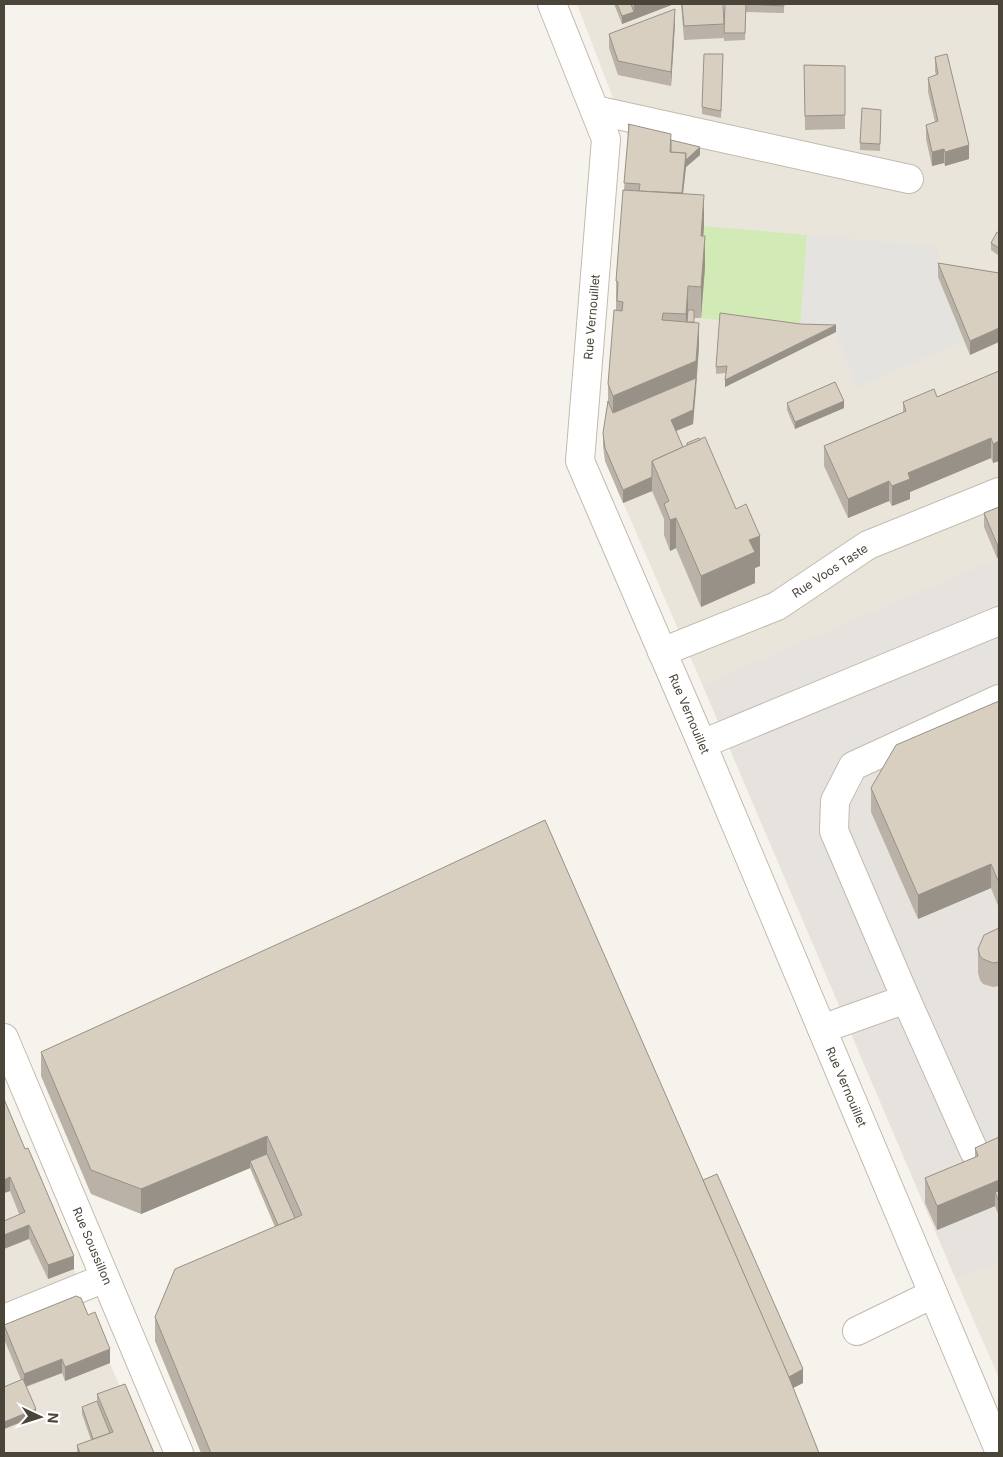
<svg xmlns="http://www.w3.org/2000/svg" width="1003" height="1457" font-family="Inter,sans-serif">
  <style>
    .residential { fill: #eae5da }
    .industrial { fill: #e6e2dd }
    .green { fill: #d2eab5 }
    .parking { fill: #e5e3e0 }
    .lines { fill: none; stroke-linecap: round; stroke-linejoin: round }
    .minor-casing { stroke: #c2bbae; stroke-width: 30 }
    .minor { stroke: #fff; stroke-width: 28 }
    .wall { fill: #bab2a6 }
    .shaded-wall { fill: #979187 }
    .building { fill: #d8cfc1; stroke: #979187 }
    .labels { text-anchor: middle; stroke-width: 4; stroke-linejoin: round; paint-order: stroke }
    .street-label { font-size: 12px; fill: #4b4439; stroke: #fff }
  </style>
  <rect width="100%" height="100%" fill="#f6f3ec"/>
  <g class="residential">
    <path d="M577,4H999V557L702,684L605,461L629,140Z"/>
    <path d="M4,1112L79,1281L4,1311Z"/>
    <path d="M999,1262V1378L956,1280Z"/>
    <path d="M76,1310L91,1318L146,1449L152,1448L154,1453H4V1339Z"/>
  </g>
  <path class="industrial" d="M999,557V1262L956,1280L702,684Z"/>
  <path class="green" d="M704,226L807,235L800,331L701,318L705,267H701Z"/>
  <path class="parking" d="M807,235L938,246V277L965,341L857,387L845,359L836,332L800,331Z"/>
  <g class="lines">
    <defs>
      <g id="minor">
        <path d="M552,4L606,139L580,461L702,744L999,1450"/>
        <path d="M595,110L909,179"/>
        <path d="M662,652L777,606L868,545L999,492"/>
        <path d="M702,744L999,621"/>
        <path d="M906,999L974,1151"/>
        <path d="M822,1029L906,999L834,831L835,801L853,766L999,699"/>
        <path d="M4,1038L179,1453"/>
        <path d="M4,1319L105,1278"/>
        <path d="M857,1331L933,1294"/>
      </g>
    </defs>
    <use href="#minor" class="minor-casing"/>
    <use href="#minor" class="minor"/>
  </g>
  <g class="wall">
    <path d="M614,4H674L622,24Z"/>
    <path d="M681,4H723L724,28L725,4H784V13L746,12L745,40L724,41V38L684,40Z"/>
    <path d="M675,23L671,86L618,75L609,48V34Z"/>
    <path d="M723,54L721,118L702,114V107Z"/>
    <path d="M935,57L969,159L945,166L944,163L932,166L926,139V125L935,122L928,92V78L936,75L935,71Z"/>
    <path d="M804,65L845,66V129L805,130Z"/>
    <path d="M881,110L880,151L860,150V143Z"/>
    <path d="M628,124L671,140L700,155L686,167L683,194L704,226L703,236L705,267L701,318H694V322L699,339V346L696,392L693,424L676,431L683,447L687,445V443L760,566L755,568V583L701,607L676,548L670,551L664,535V519L652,491L623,503L605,461L603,446V433L608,401V384L616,310V281L624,190L628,138Z"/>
    <path d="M999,233V256L991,250V243Z"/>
    <path d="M938,263L999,273L970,355L938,277Z"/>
    <path d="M836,332L725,387L726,373L716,374V367Z"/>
    <path d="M999,371V461L993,463L991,458L910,492V499L892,506L889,501L848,518L824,466V446L903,412V402L937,397Z"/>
    <path d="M787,403L844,408L795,429L787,410Z"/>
    <path d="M999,507V557L997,558L984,527V513Z"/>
    <path d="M999,701V908L991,888L918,919L871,812V788Z"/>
    <path d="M999,928V986L993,987L983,984L980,980L978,973V949Z"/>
    <path d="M41,1052L703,1180L803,1383L793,1388L819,1453H201L155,1341V1317L275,1227L250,1168L141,1214L91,1194L41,1076Z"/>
    <path d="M4,1099L74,1269L48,1279L29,1239L10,1191L4,1193Z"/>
    <path d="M999,1137V1216L995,1206L937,1230L925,1203V1178L975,1157V1148Z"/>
    <path d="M88,1315L110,1363L65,1381L62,1373L26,1387L36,1416L4,1429V1387L21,1380L4,1339V1325Z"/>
    <path d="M97,1394L154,1453H73L77,1452V1445L91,1440L82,1414V1407L97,1401Z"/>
  </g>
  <g class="shaded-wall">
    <path d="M638,4H674L622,24V16L634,12V5Z"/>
    <path d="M675,9V23L671,86V72Z"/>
    <path d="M969,145V159L945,166V152Z"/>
    <path d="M700,147V155L686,167L681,210V196L686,153Z"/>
    <path d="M944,149V163L932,166V152Z"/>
    <path d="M704,195V226L701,267V236Z"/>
    <path d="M705,236V267L701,318V287Z"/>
    <path d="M688,286V317L686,345V314Z"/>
    <path d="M699,323V346L693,424L671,433V420L613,427V396Z"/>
    <path d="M836,325V332L725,387V380Z"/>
    <path d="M999,328V342L970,355V341Z"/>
    <path d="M844,401V408L795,429V422Z"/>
    <path d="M991,438V458L910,492V499L892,506V486L908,473Z"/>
    <path d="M999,441V461L993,463V444Z"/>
    <path d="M652,477V491L623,503V490Z"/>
    <path d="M889,481V501L848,518V499Z"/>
    <path d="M676,518V548L670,551V520Z"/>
    <path d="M760,536V566L755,568V583L701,607V576L749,540Z"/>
    <path d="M997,544H999V557L997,558Z"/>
    <path d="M991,864V888L918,919V895Z"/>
    <path d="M267,1136V1161H250V1168L141,1214V1189Z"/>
    <path d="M10,1177V1191L4,1193V1180Z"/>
    <path d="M999,1180V1202L995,1192V1206L937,1230V1206Z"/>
    <path d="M29,1225V1239L4,1249V1235Z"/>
    <path d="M74,1256V1269L48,1279V1265Z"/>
    <path d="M110,1349V1363L65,1381V1367Z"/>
    <path d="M62,1359V1373L24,1387V1374Z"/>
    <path d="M803,1369V1383L785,1392V1378Z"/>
    <path d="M36,1409V1416L4,1429V1422Z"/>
  </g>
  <g class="building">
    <path d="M617,4H631L634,12L622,16Z"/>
    <path d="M682,4H723L724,24L684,26Z"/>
    <path d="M725,4H784V6L746,4L745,33H724Z"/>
    <path d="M675,9L671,72L618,61L609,34Z"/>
    <path d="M704,54H723L721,111L702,107Z"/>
    <path d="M947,54L969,145L945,152L944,149L932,152L926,125L938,121L928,78L938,74L935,57Z"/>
    <path d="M804,65L845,66V115L805,116Z"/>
    <path d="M862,108L881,110L880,144L860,143Z"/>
    <path d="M628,124L671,134L670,152L686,153L682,193L639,191L640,184L624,183L629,126Z"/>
    <path d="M671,140L700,147L686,160V153L671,152Z"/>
    <path d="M623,190L704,195L701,236H705L701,287L688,286L686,314L663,313L662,320L699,323L696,361L613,396L608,384L614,310L622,311L623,302L617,301L618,282L616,281Z"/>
    <path d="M997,232L999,233V248L991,243Z"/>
    <path d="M938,263L999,273V328L970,341Z"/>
    <path d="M688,310H694V322H687Z"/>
    <path d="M720,313L800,324L836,325L725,380L727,366L716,367Z"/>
    <path d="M999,371V441L993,444L991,438L908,473L910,479L892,486L889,481L848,499L824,446L906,411L903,402L934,389L937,397Z"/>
    <path d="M696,378L693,410L671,420L683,447L652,461V477L623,490L605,448L603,433L608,401L613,413Z"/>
    <path d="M835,382L844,401L795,422L787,403Z"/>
    <path d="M705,437L736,509L746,504L760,536L749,540L755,552L701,576L676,518L670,520L664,504L669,501L652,461Z"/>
    <path d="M699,438L700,440L687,445V443Z"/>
    <path d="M999,507V544H997L984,513Z"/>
    <path d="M999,701V883L991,864L918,895L871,788L896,745Z"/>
    <path d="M545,820L783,1362L819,1453H211L155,1317L175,1269L302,1215L267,1136L141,1189L91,1170L41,1052L359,907Z"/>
    <path d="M999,928V962L993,963L983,959L980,956L978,949L984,935Z"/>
    <path d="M4,1099L25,1149L28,1148L74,1256L48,1265L29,1225L4,1235V1221L25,1212L10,1177L4,1180Z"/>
    <path d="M999,1137V1180L937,1206L925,1178L978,1156L975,1148Z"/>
    <path d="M267,1154L295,1218L278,1225L250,1161Z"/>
    <path d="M717,1174L803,1369L789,1377L703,1180Z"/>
    <path d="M999,1191V1202L995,1192Z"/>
    <path d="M76,1296L81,1298L88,1315L95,1312L110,1349L65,1367L62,1359L24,1374L4,1325Z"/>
    <path d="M23,1379L36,1409L4,1422V1387Z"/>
    <path d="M125,1384L154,1453H80L77,1445L113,1432L97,1394Z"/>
    <path d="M97,1401L110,1433L93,1439L82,1407Z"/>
  </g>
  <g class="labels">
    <g class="street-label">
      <text transform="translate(592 317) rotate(-85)" y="4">Rue Vernouillet</text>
      <text transform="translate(830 571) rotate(-33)" y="4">Rue Voos Taste</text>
      <text transform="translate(689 714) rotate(67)" y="4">Rue Vernouillet</text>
      <text transform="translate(846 1087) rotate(67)" y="4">Rue Vernouillet</text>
      <text transform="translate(92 1246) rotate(67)" y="4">Rue Soussillon</text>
    </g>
  </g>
  <rect width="1003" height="1457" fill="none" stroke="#4b4439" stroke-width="10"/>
  <g transform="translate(40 1417) rotate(94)" stroke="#ffffff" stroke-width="4" paint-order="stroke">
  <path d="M0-4L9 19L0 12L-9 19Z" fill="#4b4439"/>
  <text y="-8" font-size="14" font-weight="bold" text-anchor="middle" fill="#4b4439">N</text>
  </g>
</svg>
